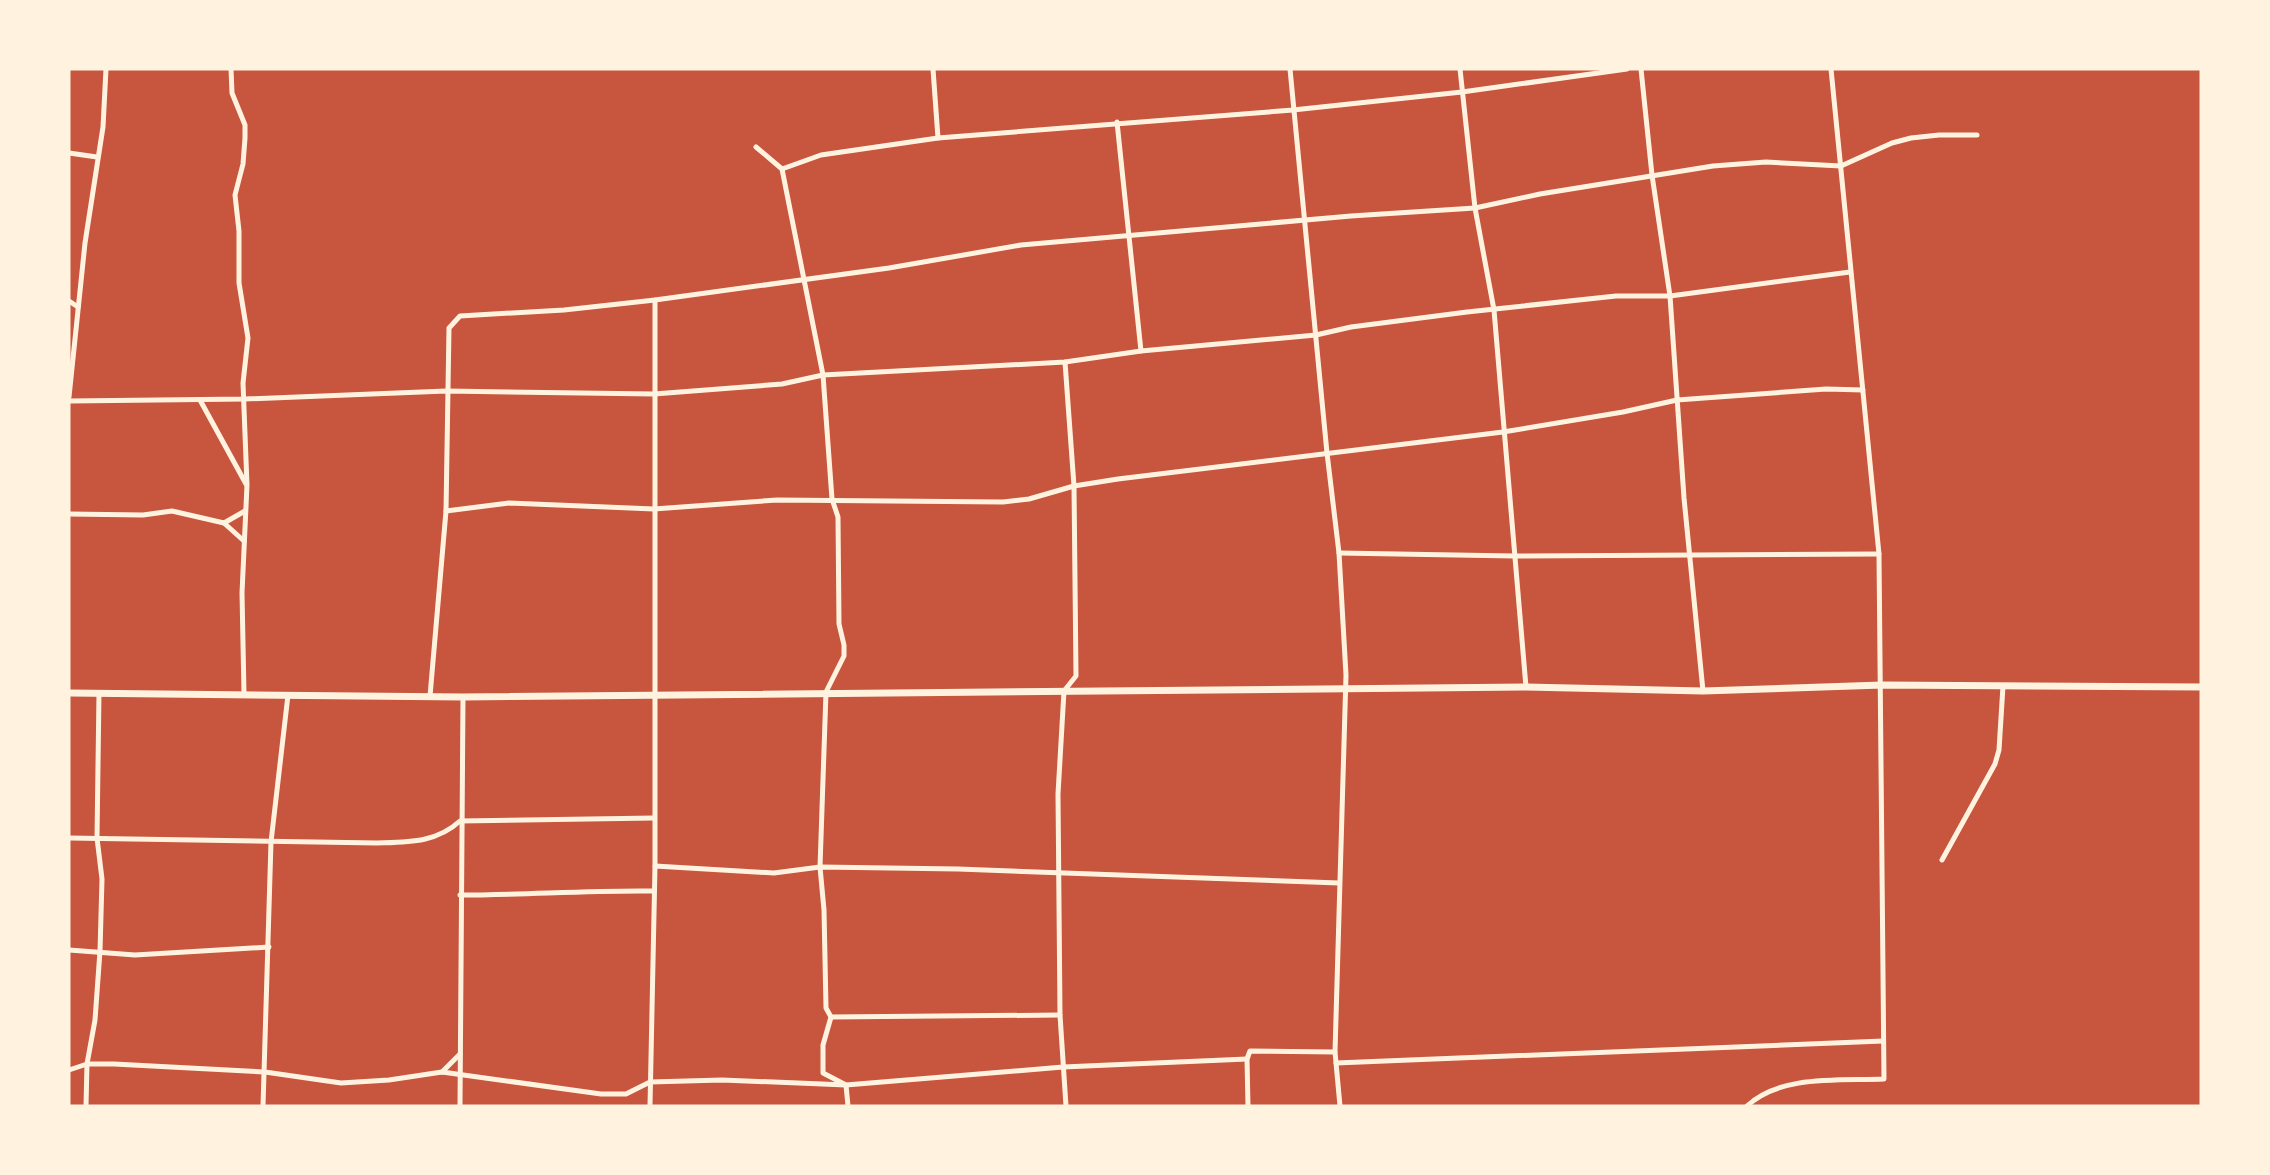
<svg xmlns="http://www.w3.org/2000/svg" width="2270" height="1175" font-family="Barlow,sans-serif">
  <style>
    .lines { fill: none; stroke-linecap: round; stroke-linejoin: round }
    .minor { stroke: #fff3e0; stroke-width: 5 }
    .tertiary { stroke: #fff3e0; stroke-width: 7 }
  </style>
  <rect width="100%" height="100%" fill="#c8553d"/>
  <g class="lines">
    <g class="minor">
      <path d="M231,69L232,93L245,125V138L243,164L235,195L239,231V283L248,338L243,383L247,485L242,593L244,694"/>
      <path d="M933,69L938,138"/>
      <path d="M1290,69L1327,453L1339,553L1346,675L1335,1052L1340,1106"/>
      <path d="M1460,69L1475,208L1494,310L1526,687"/>
      <path d="M1641,69L1652,175L1670,296L1684,498L1703,691"/>
      <path d="M1117,122L1141,351"/>
      <path d="M756,147L782,169L823,375L832,499L838,517L839,624L844,645V656L826,692L820,867L824,910L826,1008L831,1017L823,1045V1073L846,1085L848,1106"/>
      <path d="M69,153L97,157"/>
      <path d="M782,169L821,155L938,138L1293,110L1462,92L1627,69"/>
      <path d="M69,301L78,307"/>
      <path d="M1065,362L1074,486L1076,676L1064,691L1058,794L1060,1015L1066,1106"/>
      <path d="M69,397L85,243L103,127L106,69"/>
      <path d="M200,400L246,484"/>
      <path d="M69,401L245,399L446,391L654,394L782,384L823,375L1065,362L1141,351L1316,335L1351,327L1467,312L1616,296H1670L1850,272"/>
      <path d="M446,511L509,503L654,509L777,500L1003,502L1029,499L1074,486L1118,479L1503,432L1623,412L1677,400L1826,389L1863,390"/>
      <path d="M69,514L143,515L172,511L224,523L244,541"/>
      <path d="M224,523L245,511"/>
      <path d="M1339,553L1514,556L1879,554"/>
      <path d="M430,696L446,511L449,328L460,316L564,310L655,300L889,268L1021,245L1351,216L1475,208L1540,194L1713,166L1766,162L1841,166L1892,143L1911,138L1939,135H1977"/>
      <path d="M69,838L377,843C408,842 436,843 460,821L654,818"/>
      <path d="M1942,860L1995,764L1999,750L2003,686"/>
      <path d="M655,866L774,873L820,867L958,869L1339,883"/>
      <path d="M460,895C525,895 589,890 654,891"/>
      <path d="M69,950L135,955L269,947"/>
      <path d="M831,1017L1060,1015"/>
      <path d="M1336,1063L1883,1041"/>
      <path d="M69,1070L87,1064H114L265,1072L341,1083L389,1080L442,1072L601,1094H626L650,1082L722,1080L846,1085L1063,1067L1247,1059"/>
      <path d="M442,1072L460,1054"/>
      <path d="M86,1106L87,1064L95,1020L100,951L102,879L97,838L99,693"/>
      <path d="M263,1106L271,842L288,695"/>
      <path d="M460,1106L463,697"/>
      <path d="M650,1106L655,866V300"/>
      <path d="M1248,1106L1247,1059L1250,1051L1335,1052"/>
      <path d="M1747,1106C1781,1074 1842,1081 1884,1079L1879,554L1831,69"/>
    </g>
    <path class="tertiary" d="M69,693L463,697L1526,687L1703,691L1882,685L2201,687"/>
  </g>
  <rect width="2270" height="1175" fill="none" stroke="#fff3e0" stroke-width="141"/>
</svg>
